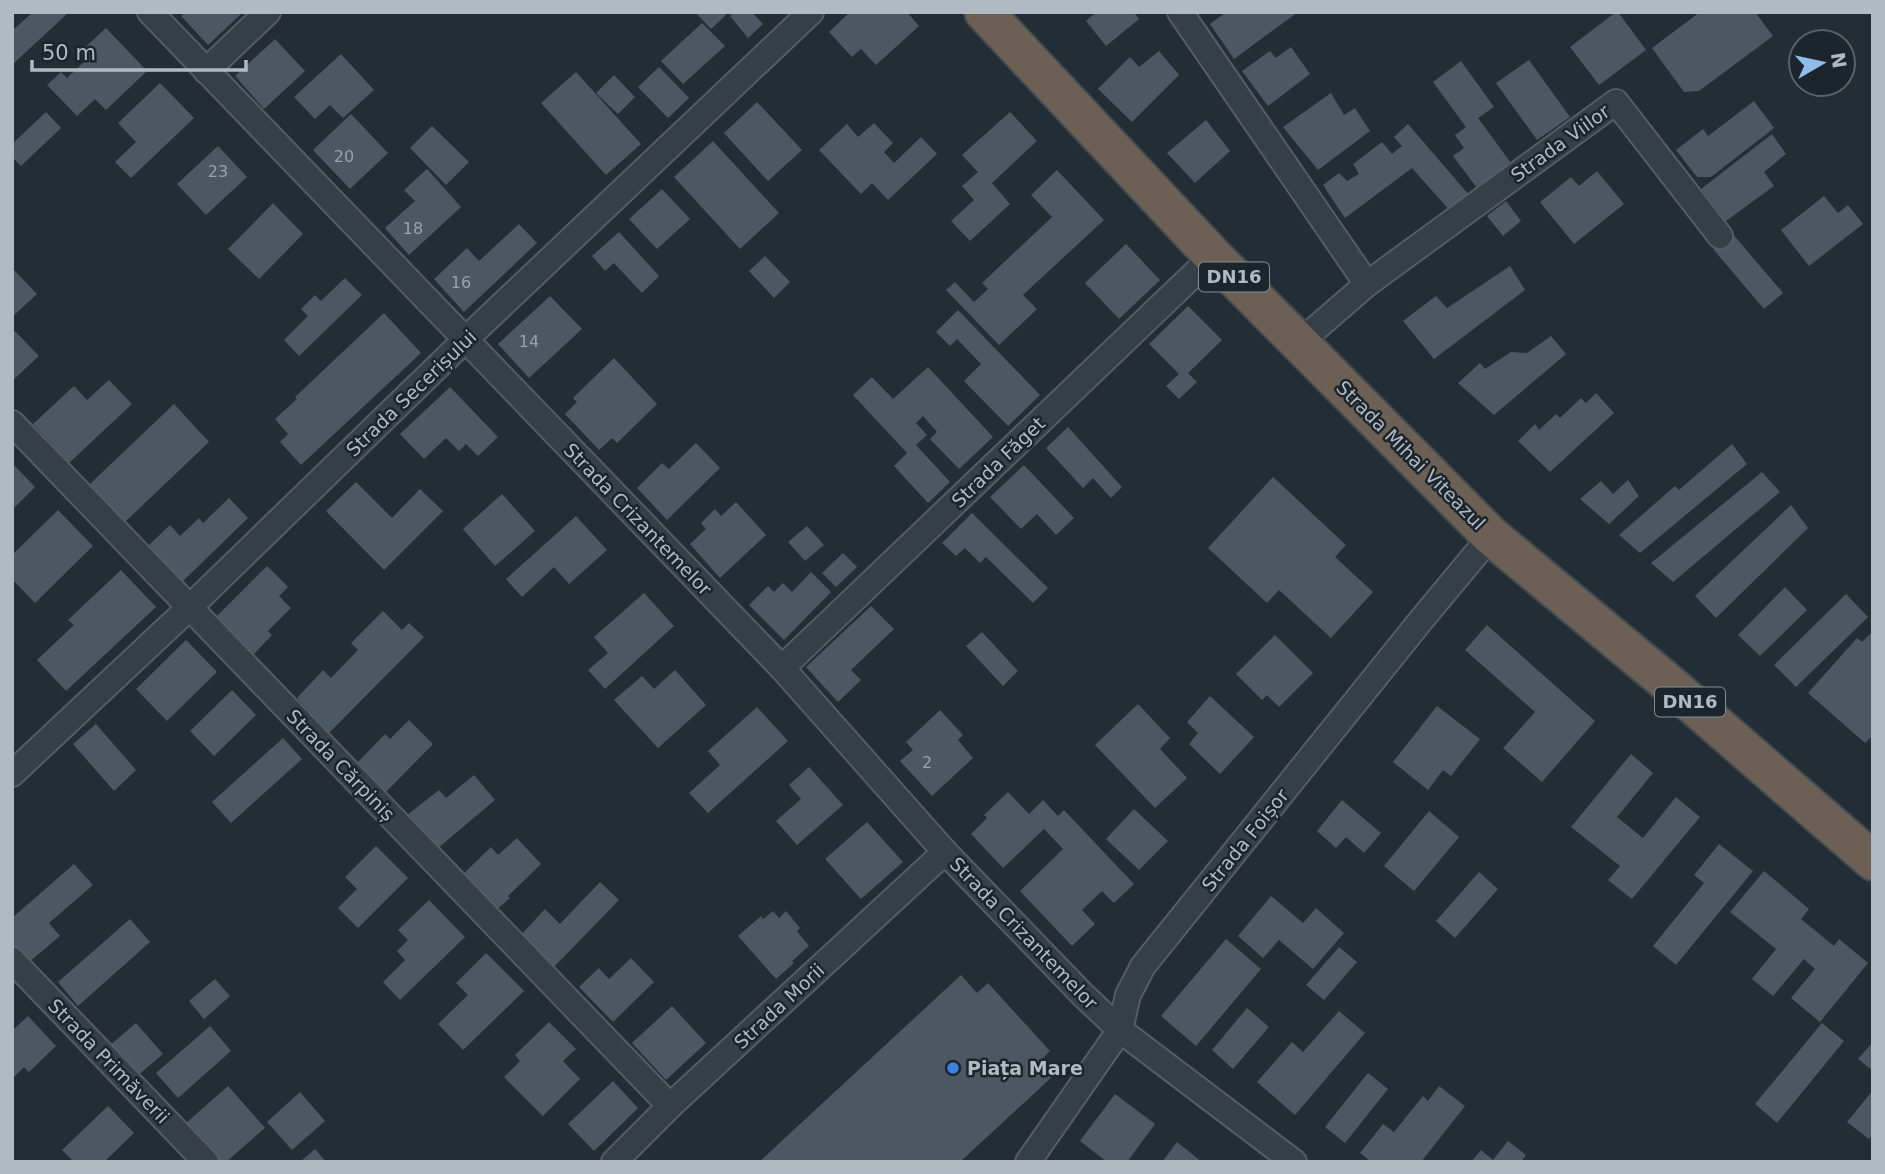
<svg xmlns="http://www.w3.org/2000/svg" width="1885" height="1174" font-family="'DejaVu Sans',sans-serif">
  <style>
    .building { fill: #4b5862 }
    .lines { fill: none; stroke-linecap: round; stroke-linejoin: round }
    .street-casing { stroke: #545d65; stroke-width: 28 }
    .highway-casing { stroke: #414a52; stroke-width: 42 }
    .street { stroke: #363f47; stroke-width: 24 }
    .highway { stroke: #6c6054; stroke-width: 38 }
    .shop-dot { fill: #3f7fe0; stroke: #1c242c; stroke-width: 2.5 }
    .labels { text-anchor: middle; stroke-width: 5; stroke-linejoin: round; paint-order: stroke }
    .number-label { font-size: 16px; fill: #98a2ab }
    .shield { fill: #1c242c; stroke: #848d96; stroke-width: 2 }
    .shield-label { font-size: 18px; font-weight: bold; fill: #b1bac3 }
    .street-label { font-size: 19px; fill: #b1bac3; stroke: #1c242c }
    .poi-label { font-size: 19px; font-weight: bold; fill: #b1bac3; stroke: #1c242c; text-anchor: start }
  </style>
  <rect width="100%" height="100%" fill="#232d36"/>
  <g class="building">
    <path d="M33,12H69L12,65V31Z"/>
    <path d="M185,12H243L208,45L181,16Z"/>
    <path d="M695,12H723L726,15L711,29Z"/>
    <path d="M734,12H752L763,24L748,38L730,16Z"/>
    <path d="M850,12H907L919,26L876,65L861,49L852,57L829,32Z"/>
    <path d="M1096,12H1134L1139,19L1106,46L1086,21Z"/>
    <path d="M1226,12H1298L1234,59L1210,24Z"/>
    <path d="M1616,12H1618L1646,50L1599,85L1570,47Z"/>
    <path d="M1700,12H1755L1773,36L1699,91L1684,92L1652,48Z"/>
    <path d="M702,23L725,46L683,84L661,61Z"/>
    <path d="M106,28L147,71L106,110L95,99L77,116L47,85L61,72L67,78L87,59L80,52Z"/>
    <path d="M275,39L305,71L264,109L235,76Z"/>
    <path d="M1291,47L1310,74L1268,106L1242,71L1270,51L1276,58Z"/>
    <path d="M1159,51L1179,75L1132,122L1098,89L1130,57L1139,67Z"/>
    <path d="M341,54L374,90L343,118L330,105L315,119L294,97Z"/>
    <path d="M1529,60L1570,117L1537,140L1496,83Z"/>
    <path d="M1461,61L1494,107L1478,118L1511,163L1477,188L1453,156L1464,148L1455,135L1466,127L1433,82Z"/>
    <path d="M659,67L689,98L668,118L638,87Z"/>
    <path d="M576,72L641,144L606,175L541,103Z"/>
    <path d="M614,75L635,97L618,114L596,93Z"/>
    <path d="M160,83L194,118L131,178L115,162L136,142L118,123Z"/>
    <path d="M1331,93L1344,115L1355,108L1370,131L1318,170L1283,127Z"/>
    <path d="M1754,101L1774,128L1711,177H1697L1676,150L1703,129L1708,136Z"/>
    <path d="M757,102L802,150L768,181L724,133Z"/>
    <path d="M46,112L61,128L21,166L12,157V144Z"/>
    <path d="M1010,112L1037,141L992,183L1010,204L970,241L951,221L974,200L962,186L978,172L962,155Z"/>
    <path d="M351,114L388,153L350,189L313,150Z"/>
    <path d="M1206,120L1230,151L1195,183L1167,153Z"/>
    <path d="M874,123L893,143L884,152L894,163L921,137L937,154L888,200L872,183L861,194L819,150L847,124L858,137Z"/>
    <path d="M1408,124L1470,196L1451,212L1412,168L1345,218L1323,185L1339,173L1347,181L1359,174L1353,164L1382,142L1392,154L1402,146L1394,137Z"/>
    <path d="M432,126L469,162L446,185L410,148Z"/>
    <path d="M1772,134L1786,154L1764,172L1774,186L1726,221L1701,189Z"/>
    <path d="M713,141L779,213L740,249L674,177Z"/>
    <path d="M218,146L247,177L206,215L177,184Z"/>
    <path d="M427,169L461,207L409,255L385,228L415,201L404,190Z"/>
    <path d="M1057,170L1104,220L1023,295L1037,309L999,345L946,290L955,282L974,302L988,289L982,283L1052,217L1031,195Z"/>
    <path d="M1597,171L1624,204L1574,244L1540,202L1571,177L1579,186Z"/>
    <path d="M662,189L690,219L657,249L629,219Z"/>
    <path d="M1824,196L1838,213L1848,205L1863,224L1809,266L1781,230Z"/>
    <path d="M1506,201L1521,221L1503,236L1487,216Z"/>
    <path d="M273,203L303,234L259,279L228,249Z"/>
    <path d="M519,224L537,243L464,312L434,279L467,248L479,261Z"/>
    <path d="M619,232L659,276L642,293L614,263L605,271L592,256Z"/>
    <path d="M1732,233L1783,293L1764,309L1713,249Z"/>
    <path d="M1126,244L1160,280L1119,319L1085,283Z"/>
    <path d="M765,256L790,282L774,298L749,271Z"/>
    <path d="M1510,266L1525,290L1434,359L1403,321L1436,296L1447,308Z"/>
    <path d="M12,268L37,294L12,317Z"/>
    <path d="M345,278L362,295L299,356L284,340L308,316L301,309L315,295L321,301Z"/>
    <path d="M550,296L582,329L529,378L498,344Z"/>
    <path d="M1188,306L1222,340L1188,373L1197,382L1179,399L1166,386L1179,374L1149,344Z"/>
    <path d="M958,310L1040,395L1008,426L964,381L981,364L957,339L950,346L936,332Z"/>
    <path d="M384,313L421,353L301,465L280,442L288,434L275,419L297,399L295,397Z"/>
    <path d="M15,331L39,356L12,381V334Z"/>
    <path d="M1551,336L1566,354L1494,415L1458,383L1480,363L1485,369L1511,352L1527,353Z"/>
    <path d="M614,358L657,404L617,443L612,438L599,450L565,414L577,402L573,398Z"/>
    <path d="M928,367L993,437L959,469L930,439L937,432L923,416L916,423L927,435L916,445L950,482L928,503L894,466L907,453L853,395L872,377L893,399Z"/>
    <path d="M109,380L132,404L69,463L33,424L74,386L87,400Z"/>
    <path d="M450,387L498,437L478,456L466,444L459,451L446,438L424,459L400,434Z"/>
    <path d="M1596,393L1614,413L1550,472L1518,441L1535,424L1539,430L1556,414L1560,418L1581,398L1586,403Z"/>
    <path d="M174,404L209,442L125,522L90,484Z"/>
    <path d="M1068,427L1122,487L1111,498L1093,478L1083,488L1046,448Z"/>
    <path d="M696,443L720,468L667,520L637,488L662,463L669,469Z"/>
    <path d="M1732,444L1747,464L1640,553L1619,535L1675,486L1679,490Z"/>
    <path d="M12,463L35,487L12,510Z"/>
    <path d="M1024,465L1074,518L1056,535L1037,514L1021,529L990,497Z"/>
    <path d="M1762,472L1780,492L1673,582L1651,563Z"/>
    <path d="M1273,477L1346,545L1335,557L1373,592L1331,638L1279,590L1267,603L1208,548Z"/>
    <path d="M1628,480L1639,496L1609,524L1580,499L1601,481L1613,494Z"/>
    <path d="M356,482L392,518L420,489L443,511L384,570L326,511Z"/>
    <path d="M502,494L535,531L495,566L463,529Z"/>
    <path d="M229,498L248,518L180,584L146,548L170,525L180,536L199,518L203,523Z"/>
    <path d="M736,502L766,535L720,578L690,544L706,529L701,523L715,509L721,516Z"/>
    <path d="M1791,505L1808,528L1716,618L1695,596Z"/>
    <path d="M58,510L93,546L35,603L12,579V555Z"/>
    <path d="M972,513L1048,588L1033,603L986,557L980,563L965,548L956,556L942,543Z"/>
    <path d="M576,516L607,550L569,584L554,567L522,597L506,579Z"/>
    <path d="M807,526L824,545L805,561L788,542Z"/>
    <path d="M843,553L857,567L836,587L822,573Z"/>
    <path d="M267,566L288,587L279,596L291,608L268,631L272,635L253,655L216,617Z"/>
    <path d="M121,570L156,607L66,691L37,660L74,625L68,620Z"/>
    <path d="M811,572L831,592L784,640L749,605L768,586L774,592L783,583L792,592Z"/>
    <path d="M1785,587L1807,610L1760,656L1738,635Z"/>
    <path d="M644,593L674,626L605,689L588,670L608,653L594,637Z"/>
    <path d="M1846,594L1868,617L1796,687L1774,665Z"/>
    <path d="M871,606L894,629L851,670L861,680L838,702L806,667Z"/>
    <path d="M383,611L402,630L409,623L424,637L329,733L297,698L323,670L331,678L358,650L351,643Z"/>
    <path d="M1487,625L1595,721L1542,782L1503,748L1535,712L1465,650Z"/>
    <path d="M1873,631V735L1865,743L1808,693L1857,638L1862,642Z"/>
    <path d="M982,632L1018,671L1003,686L966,646Z"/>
    <path d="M1275,635L1313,673L1279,707L1267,695L1262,700L1236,674Z"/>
    <path d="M186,640L217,672L167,721L136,689Z"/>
    <path d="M675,670L706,705L658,748L614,700L642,676L654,689Z"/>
    <path d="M232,690L256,715L214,756L190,731Z"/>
    <path d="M1210,696L1254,737L1220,774L1189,744L1198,733L1187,722Z"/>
    <path d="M1138,704L1170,738L1160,749L1187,778L1155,808L1095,745Z"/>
    <path d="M1437,706L1480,739L1451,776L1443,770L1428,790L1393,762Z"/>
    <path d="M757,707L788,741L708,813L689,793L720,765L708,751Z"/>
    <path d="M940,710L963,735L958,740L973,758L932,796L900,761L913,750L906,742Z"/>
    <path d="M409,720L433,744L385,793L357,763L385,734L390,739Z"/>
    <path d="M96,724L136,770L114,791L73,744Z"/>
    <path d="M283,738L302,759L231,823L212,802Z"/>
    <path d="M1631,754L1653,773L1617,817L1643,838L1676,797L1700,817L1632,899L1608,880L1620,866L1571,827Z"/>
    <path d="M809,767L843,805L797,845L776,821L801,799L789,785Z"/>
    <path d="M474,775L495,800L437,849L406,816L439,790L446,798Z"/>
    <path d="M1008,792L1029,814L1043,800L1058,816L1064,810L1134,884L1114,903L1102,891L1082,910L1095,924L1072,946L1020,891L1063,849L1044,829L1003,868L971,834L987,818L984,815Z"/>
    <path d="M1342,800L1381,833L1364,853L1346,837L1336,848L1317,831Z"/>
    <path d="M1134,809L1168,841L1139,870L1106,839Z"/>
    <path d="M1429,811L1459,837L1414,891L1384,866Z"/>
    <path d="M867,822L903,862L861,899L825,859Z"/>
    <path d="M517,838L541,864L508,896L510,898L495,911L462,875L491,847L498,855Z"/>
    <path d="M1719,844L1753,871L1676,965L1653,946L1704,883L1694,875Z"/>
    <path d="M376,846L408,878L358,928L338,908L357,889L345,877Z"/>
    <path d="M74,864L93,885L49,923L60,936L28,963L12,944V918Z"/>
    <path d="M1764,871L1809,909L1801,919L1834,946L1839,939L1868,963L1820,1022L1791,998L1815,969L1804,959L1773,996L1752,979L1776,949L1730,912Z"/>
    <path d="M1479,872L1498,889L1455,938L1436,921Z"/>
    <path d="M600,882L619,900L554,967L521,935L545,909L560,924Z"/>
    <path d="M1271,896L1303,923L1316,908L1344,933L1313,969L1279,940L1263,958L1238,936Z"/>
    <path d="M429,900L465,937L400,1000L383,982L405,960L397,951L408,940L398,930Z"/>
    <path d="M773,911L779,918L786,911L800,928L797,931L809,946L792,961L794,963L776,979L738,936L761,916L763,919Z"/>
    <path d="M130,919L150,942L78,1006L58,982Z"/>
    <path d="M1226,939L1261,969L1196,1046L1161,1016Z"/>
    <path d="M1339,947L1357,962L1324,1000L1306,985Z"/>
    <path d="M486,953L524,991L463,1050L438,1024L468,995L456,983Z"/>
    <path d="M631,958L654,982L613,1022L579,987L599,968L609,979Z"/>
    <path d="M961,975L977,993L988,983L1050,1051L1040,1061L1053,1076L960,1162H759Z"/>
    <path d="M215,979L230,996L204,1019L189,1001Z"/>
    <path d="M672,1006L706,1043L666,1080L632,1043Z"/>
    <path d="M1247,1008L1269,1027L1233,1069L1212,1050Z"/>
    <path d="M1339,1011L1365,1033L1295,1115L1257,1082L1292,1042L1303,1052Z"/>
    <path d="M28,1016L56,1046L29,1072L24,1067L12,1079V1031Z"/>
    <path d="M549,1022L576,1049L563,1061L580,1079L543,1116L504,1077L520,1061L515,1055Z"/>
    <path d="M136,1023L163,1054L136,1077L109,1046Z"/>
    <path d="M1822,1023L1844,1041L1777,1123L1755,1104Z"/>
    <path d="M210,1026L231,1051L178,1098L156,1073Z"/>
    <path d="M1873,1042V1071L1858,1059Z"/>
    <path d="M1368,1073L1388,1089L1345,1143L1325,1127Z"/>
    <path d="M613,1081L638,1108L594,1151L568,1124Z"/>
    <path d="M228,1086L265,1128L226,1162H219L186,1123Z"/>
    <path d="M1439,1086L1465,1106L1421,1162H1371L1360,1153L1383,1124L1394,1132L1423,1096L1428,1101Z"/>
    <path d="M1873,1090V1134L1869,1139L1847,1122Z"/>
    <path d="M300,1092L325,1121L292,1150L267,1122Z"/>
    <path d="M1115,1094L1155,1124L1127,1162H1107L1080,1141Z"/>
    <path d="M108,1106L134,1133L104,1162H71L72,1160L62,1150Z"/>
    <path d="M1508,1141L1526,1155L1521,1162H1471L1481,1150L1493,1160Z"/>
    <path d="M1177,1142L1202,1162H1162Z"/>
    <path d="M315,1149L326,1162H300Z"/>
  </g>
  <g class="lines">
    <defs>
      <g id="street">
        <path d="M150,12L782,668L945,852L1083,995L1120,1030L1294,1162"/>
        <path d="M1180,12L1367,284L1299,343"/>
        <path d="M206,71L268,12"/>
        <path d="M1367,284L1616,102L1720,236"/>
        <path d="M12,423L670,1106"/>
        <path d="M782,668L1213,256"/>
        <path d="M12,774L189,608L465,340L811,12"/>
        <path d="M12,960L206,1162"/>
        <path d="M614,1162L670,1106L945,852"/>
        <path d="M1028,1162L1120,1030L1128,995L1143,966L1422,619L1491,536"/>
      </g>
      <path id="highway" d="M984,12L1213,256L1491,536L1668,683L1873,861"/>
    </defs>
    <use href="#street" class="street-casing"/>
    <use href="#highway" class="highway-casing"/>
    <use href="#street" class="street"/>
    <use href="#highway" class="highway"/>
  </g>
  <circle class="shop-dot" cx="953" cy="1068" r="7"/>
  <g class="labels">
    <g class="number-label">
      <text x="344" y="162">20</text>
      <text x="218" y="177">23</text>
      <text x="413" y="234">18</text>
      <text x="461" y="288">16</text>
      <text x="529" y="347">14</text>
      <text x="927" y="768">2</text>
    </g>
    <g class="shield">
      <rect x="1199" y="262.5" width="70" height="29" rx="5"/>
      <rect x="1655" y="687.5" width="70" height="29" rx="5"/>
    </g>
    <g class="shield-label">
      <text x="1234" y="283">DN16</text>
      <text x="1690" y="708">DN16</text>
    </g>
    <g class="street-label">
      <text transform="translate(1560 143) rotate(-36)" y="7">Strada Viilor</text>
      <text transform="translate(411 393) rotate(-44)" y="7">Strada Secerișului</text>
      <text transform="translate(1411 455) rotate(45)" y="7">Strada Mihai Viteazul</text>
      <text transform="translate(998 462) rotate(-44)" y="7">Strada Făget</text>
      <text transform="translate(638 519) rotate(46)" y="7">Strada Crizantemelor</text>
      <text transform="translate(341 765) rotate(46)" y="7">Strada Cărpiniș</text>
      <text transform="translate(1245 840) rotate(-51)" y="7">Strada Foișor</text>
      <text transform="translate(1024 933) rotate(46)" y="7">Strada Crizantemelor</text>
      <text transform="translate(779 1006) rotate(-43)" y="7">Strada Morii</text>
      <text transform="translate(109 1061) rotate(46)" y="7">Strada Primăverii</text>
    </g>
    <g class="poi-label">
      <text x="967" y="1075">Piața Mare</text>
    </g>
  </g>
  <rect width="1885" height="1174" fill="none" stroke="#b1bac3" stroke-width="28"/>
  <g transform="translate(1822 63) rotate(81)"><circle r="33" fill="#1c242c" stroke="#586068" stroke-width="2"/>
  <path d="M0-5L12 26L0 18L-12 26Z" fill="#8dbced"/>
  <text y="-10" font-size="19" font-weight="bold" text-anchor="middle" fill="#b1bac3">N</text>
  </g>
  <path d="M32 60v10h214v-10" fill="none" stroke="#b1bac3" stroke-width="3.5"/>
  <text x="42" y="60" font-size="21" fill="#b1bac3" stroke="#1c242c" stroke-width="5" paint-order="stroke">50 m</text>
</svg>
